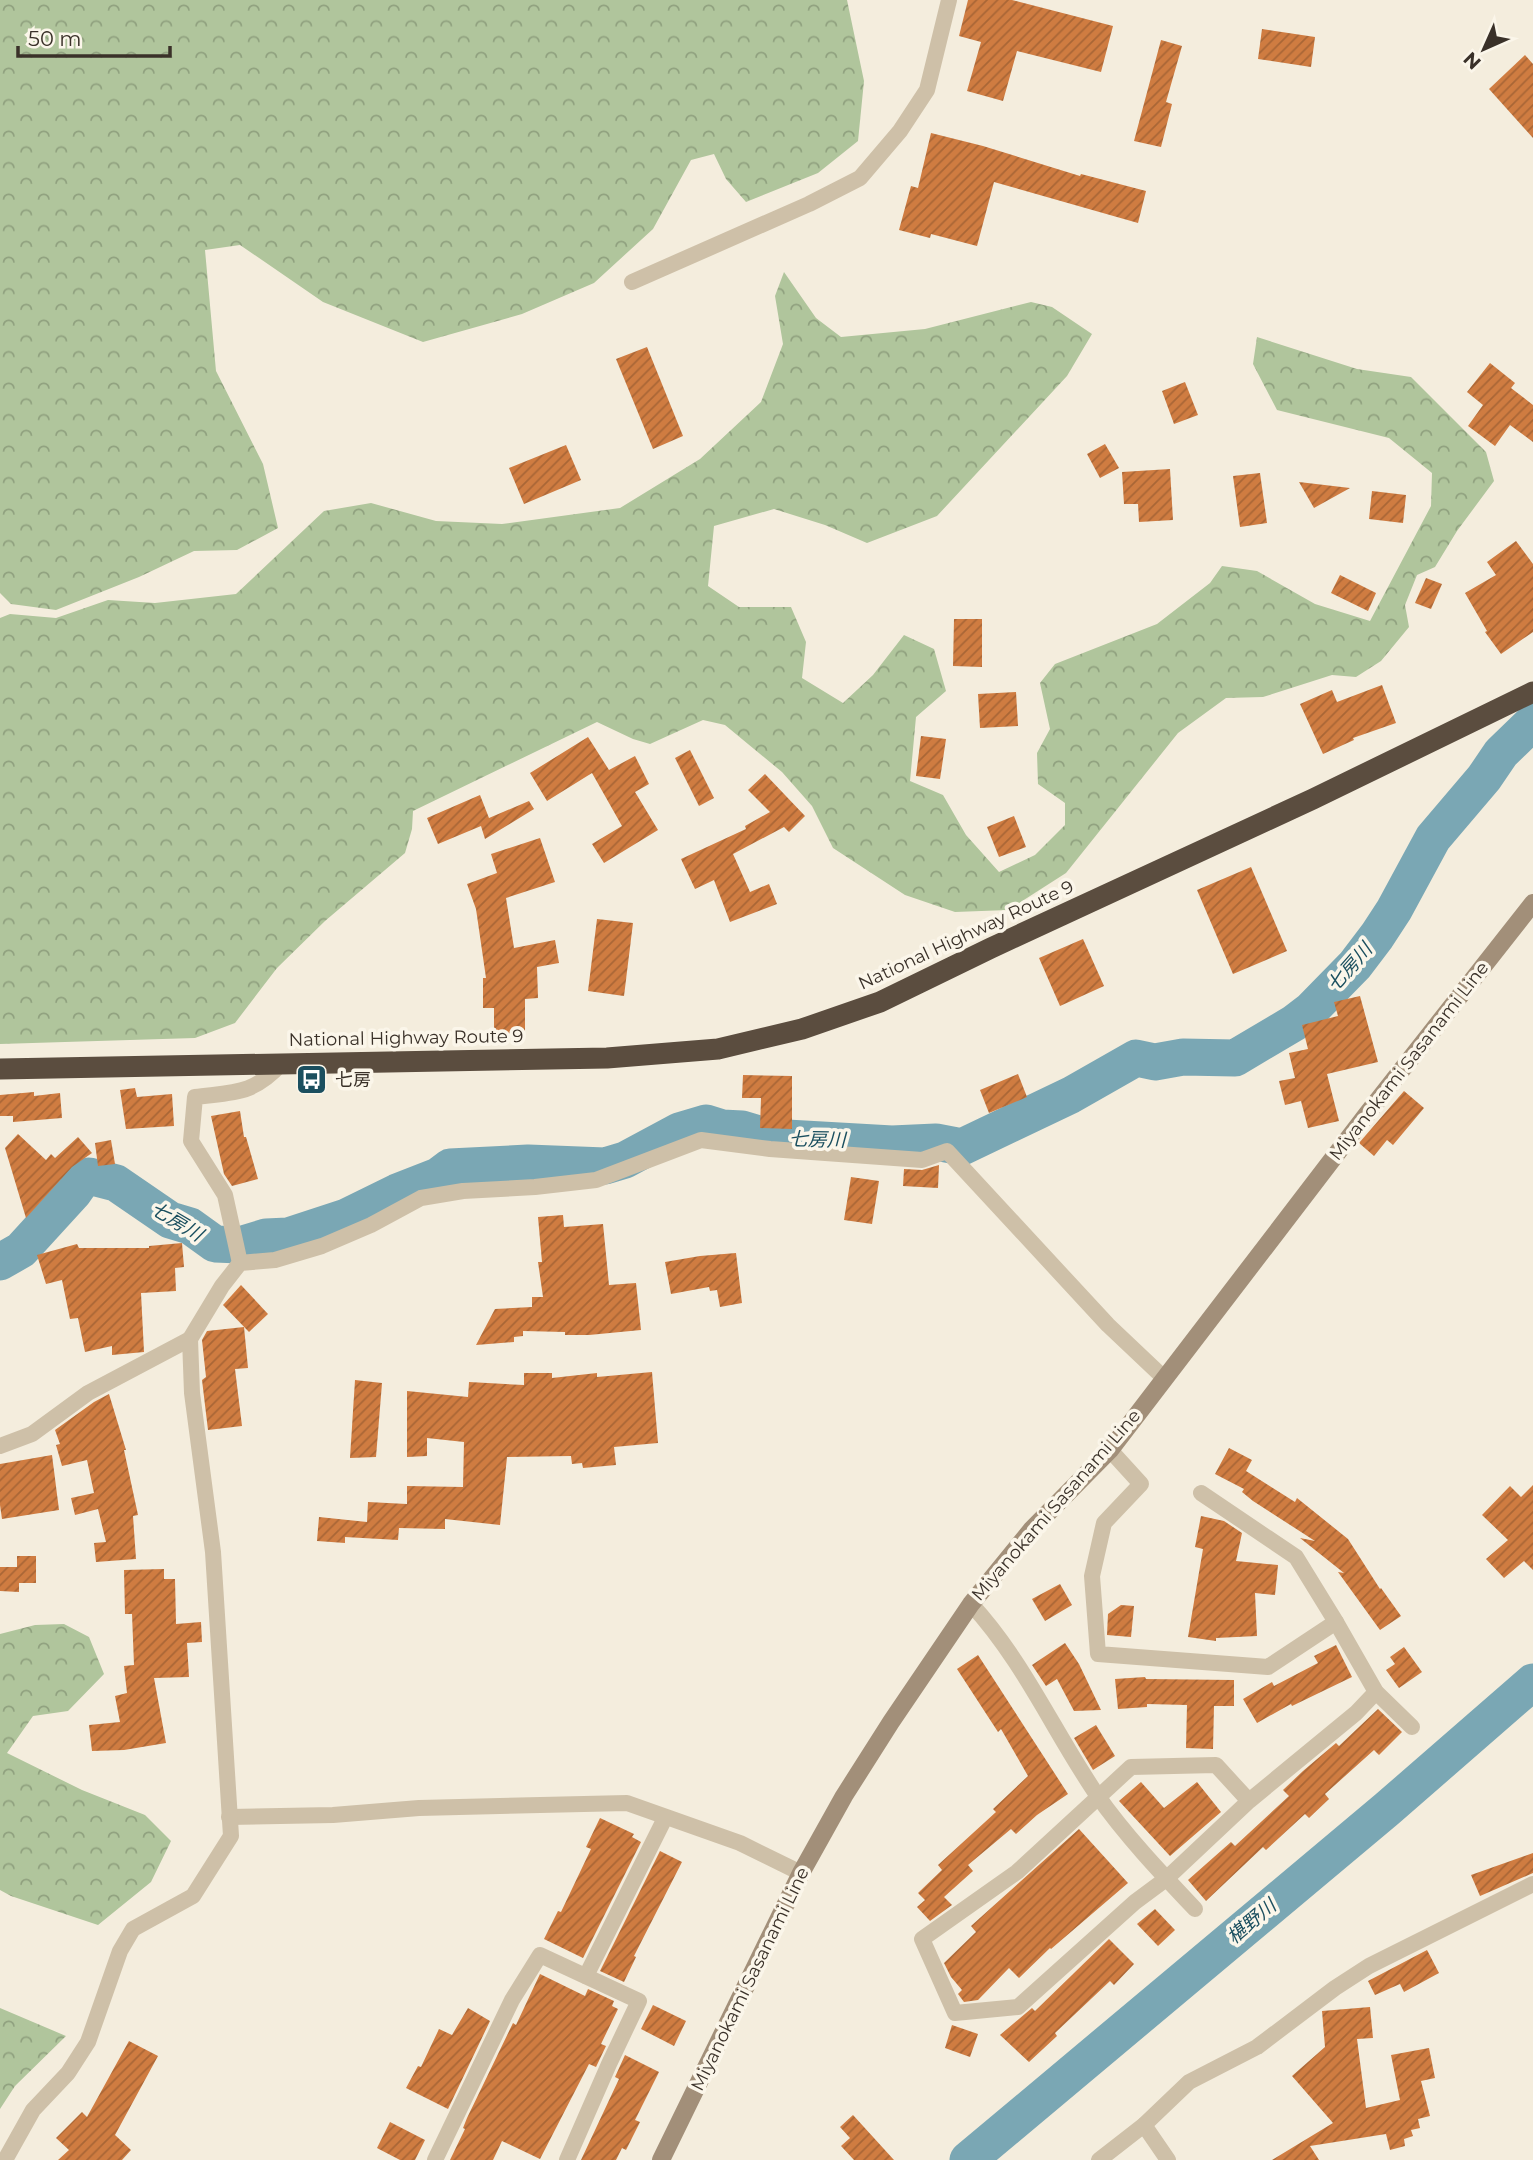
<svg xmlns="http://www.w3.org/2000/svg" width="1533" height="2160" font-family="Montserrat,'Noto Sans JP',sans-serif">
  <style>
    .forest { fill: url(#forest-crowns) }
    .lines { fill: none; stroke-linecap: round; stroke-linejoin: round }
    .river { stroke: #7aa7b4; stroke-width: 37 }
    .building { fill: url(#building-hatch) }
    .street { stroke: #cec0a8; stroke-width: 16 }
    .secondary { stroke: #a28f79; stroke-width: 18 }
    .highway { stroke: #5b4d3f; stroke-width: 21 }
    .labels { text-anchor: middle; stroke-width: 7; stroke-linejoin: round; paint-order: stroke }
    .street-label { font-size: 18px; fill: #3a3129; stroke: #fbf6ea }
    .poi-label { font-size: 18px; fill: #3a3129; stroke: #fbf6ea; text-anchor: start }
    .water-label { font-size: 19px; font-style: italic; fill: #1b4f5f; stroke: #fbf6ea }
  </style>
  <defs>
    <pattern id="forest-crowns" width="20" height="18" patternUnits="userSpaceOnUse" patternTransform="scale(1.75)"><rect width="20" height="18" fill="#b0c59c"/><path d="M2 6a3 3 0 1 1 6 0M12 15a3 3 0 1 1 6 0" fill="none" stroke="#90a17f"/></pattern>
    <pattern id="building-hatch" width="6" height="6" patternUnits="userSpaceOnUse" patternTransform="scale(1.75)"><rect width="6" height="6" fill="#cf7c41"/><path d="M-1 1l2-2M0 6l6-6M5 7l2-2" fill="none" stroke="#a96636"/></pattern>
  </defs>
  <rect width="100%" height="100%" fill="#f4eddd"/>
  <g class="forest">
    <path d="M0,0H847L864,81L858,141L818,173L746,202L726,179L714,154L691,160L653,229L594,283L522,314L423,342L323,302L240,245L205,250L216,371L263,464L278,528L237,550L194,551L139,577L56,610L11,604L0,593Z"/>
    <path d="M784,272L816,318L841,337L925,329L1031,302L1052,307L1092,334L1067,376L937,516L867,543L825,525L774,509L714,526L708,586L739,607H791L806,642L802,678L843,703L873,675L904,635L934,649L946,691L916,717L910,781L943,795L966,835L999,872L1035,855L1065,825V803L1038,784L1037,753L1050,729L1040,683L1055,664L1157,624L1210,583L1222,566L1257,571L1315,604L1370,621L1431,506L1432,473L1389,438L1277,410L1253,364L1257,337L1357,369L1411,377L1486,452L1494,481L1457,531L1435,567L1417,575L1405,605L1409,627L1381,661L1356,677L1332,675L1263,697L1226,698L1178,733L1066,873L1008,910L955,912L905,895L833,848L812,806L782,772L725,725L703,720L650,744L633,739L597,722L413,811L412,829L405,853L325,921L277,968L235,1023L195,1038L0,1044V618L10,614L56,618L108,600L155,603L236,594L324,511L371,503L436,521L502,524L620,508L700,459L761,402L783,344L775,296Z"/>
    <path d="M64,1624L89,1637L104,1674L68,1711L33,1716L7,1753L82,1790L145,1815L171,1841L151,1882L98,1925L11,1896L0,1890V1634L35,1625Z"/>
    <path d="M0,2008L66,2036L15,2086L0,2109Z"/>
  </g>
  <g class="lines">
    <g class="river">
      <path d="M0,1262L21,1250L74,1192L81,1182L89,1176L116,1183L170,1220L190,1226L215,1244L240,1245L266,1237L288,1236L346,1217L397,1192L438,1176L450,1167L528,1163L605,1166L625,1160L679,1131L706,1123L722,1128L742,1129L769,1137L892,1144L936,1142L962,1147L1071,1095L1136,1058L1155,1062L1183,1057L1235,1058L1294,1023L1311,1010L1355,965L1377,936L1394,910L1433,838L1484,778L1501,753L1533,722"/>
      <path d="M968,2160L1387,1809L1533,1682"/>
    </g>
  </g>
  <g class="building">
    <path d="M968,0H1012L1113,26L1101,72L1017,51L1003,101L967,91L981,42L959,36Z"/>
    <path d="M1262,29L1315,37L1311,67L1258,59Z"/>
    <path d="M1161,40L1182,46L1166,102L1172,104L1161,147L1134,141Z"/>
    <path d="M1525,55L1533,64V138L1489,89Z"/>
    <path d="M931,133L983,146L1080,176L1081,174L1146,191L1138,223L994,182L977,246L931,234L930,238L899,230L911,186L918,188Z"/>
    <path d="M647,347L683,436L653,449L616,359Z"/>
    <path d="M1490,363L1515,383L1511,388L1533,405V442L1510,425L1495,446L1468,426L1483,405L1467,392Z"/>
    <path d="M1185,382L1198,415L1174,424L1162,391Z"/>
    <path d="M1105,444L1119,468L1100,478L1087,454Z"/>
    <path d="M566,445L581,480L524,504L509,468Z"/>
    <path d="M1170,469L1173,520L1139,522L1138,504H1124L1122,472Z"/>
    <path d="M1260,473L1267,523L1240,527L1233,476Z"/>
    <path d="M1299,482L1350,488L1314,508Z"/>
    <path d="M1372,491L1406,495L1403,523L1369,519Z"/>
    <path d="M1516,541L1533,564V632L1501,654L1485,632L1487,631L1465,593L1496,575L1487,562Z"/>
    <path d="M1340,575L1376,593L1368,611L1331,593Z"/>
    <path d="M1426,578L1442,584L1431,609L1415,603Z"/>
    <path d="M954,619H982V667L953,666Z"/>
    <path d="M1382,685L1396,723L1353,738L1354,740L1323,754L1300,704L1332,690L1337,702Z"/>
    <path d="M1016,692L1018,726L980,728L978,694Z"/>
    <path d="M921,736L946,739L940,779L916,776Z"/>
    <path d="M588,737L609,770L635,756L649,784L635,792L658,830L604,863L592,844L622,826L592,773L547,801L530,773Z"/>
    <path d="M690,750L714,798L699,806L675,758Z"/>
    <path d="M765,774L805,816L789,832L784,827L733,854L750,892L769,884L777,904L730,922L714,880L695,889L681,859L746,829L745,826L770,812L748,790Z"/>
    <path d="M480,795L489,818L529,801L534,809L485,839L481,826L438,844L427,818Z"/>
    <path d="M1014,816L1026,847L999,857L987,827Z"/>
    <path d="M540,838L555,882L506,898L514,948L555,940L559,963L537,967L538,998L525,999V1033L494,1034V1008H483V978H486L476,909L467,884L497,873L491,854Z"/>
    <path d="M1251,867L1287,951L1233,974L1197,890Z"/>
    <path d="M597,919L633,923L624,996L588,991Z"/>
    <path d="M1083,939L1104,986L1060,1006L1039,958Z"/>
    <path d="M1360,996L1378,1062L1327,1074L1339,1121L1308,1128L1301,1101L1285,1105L1279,1081L1295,1078L1289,1053L1308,1049L1302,1025L1338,1016L1334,1002Z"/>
    <path d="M1018,1074L1027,1097L989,1113L980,1090Z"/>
    <path d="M743,1075L792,1076V1129L760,1128L761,1098H742Z"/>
    <path d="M135,1088L137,1097L172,1094L174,1126L126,1129L120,1090Z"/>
    <path d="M1404,1091L1424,1108L1393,1145L1387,1140L1374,1156L1359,1143Z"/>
    <path d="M34,1092V1096L60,1093L62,1118L13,1122V1116H0V1095Z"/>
    <path d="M240,1111L244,1137H246L258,1179L232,1186L224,1174L211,1116Z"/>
    <path d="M18,1134L46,1160L51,1154L55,1158L78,1137L92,1153L72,1167L26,1218L5,1148Z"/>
    <path d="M111,1140L115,1164L98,1166L95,1143Z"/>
    <path d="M939,1165L938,1188L903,1186L904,1169L922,1170Z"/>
    <path d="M851,1177L879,1181L872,1224L844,1220Z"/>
    <path d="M563,1215L564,1227L603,1224L609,1285L636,1283L641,1330L589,1335H565V1332L523,1331V1336L514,1337V1342L476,1345L495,1309L532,1307V1297H543L538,1262H542L538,1217Z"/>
    <path d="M182,1243L184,1267L175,1268L176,1291L141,1293L144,1352L112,1355V1346L85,1352L78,1318L70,1319L62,1280L46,1284L37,1255L77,1244L79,1248H149V1246Z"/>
    <path d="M736,1253L742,1303L720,1307L717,1290L710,1291L709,1287L671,1294L665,1262L700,1256Z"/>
    <path d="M241,1285L268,1314L249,1332L223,1305Z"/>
    <path d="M244,1327L248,1368L235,1369L242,1426L208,1430L202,1380L206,1377L202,1340L207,1331Z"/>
    <path d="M652,1372L658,1443L614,1447L616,1465L583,1468L582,1463L572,1464L571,1456L507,1457L500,1525L445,1519V1529L399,1528L398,1540L345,1537V1543L317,1541L319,1517L367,1522L368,1502L407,1504V1486L463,1487L464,1442L427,1438V1456L407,1457V1391L468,1397L469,1382L524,1385V1373H552V1378L597,1373V1377Z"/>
    <path d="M355,1380L382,1383L376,1457L350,1458Z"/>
    <path d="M109,1394L126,1450H124L138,1515L133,1516L136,1559L96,1562L94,1543L106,1542L98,1509L75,1515L71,1498L94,1493L87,1460L62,1466L56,1445L60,1444L55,1430L94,1402Z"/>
    <path d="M1229,1448L1252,1460L1246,1471L1295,1502L1297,1498L1348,1539L1380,1589L1381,1588L1401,1616L1380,1630L1338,1572L1344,1573L1300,1538L1315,1541L1253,1501L1242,1492L1244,1489L1215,1474Z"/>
    <path d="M52,1455L59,1510L2,1519L0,1505V1464Z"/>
    <path d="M1533,1485V1570L1524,1561L1504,1578L1486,1559L1508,1540L1482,1515L1510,1486L1521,1497Z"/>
    <path d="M1201,1516L1224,1521L1242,1533L1236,1561L1278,1565L1275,1595L1255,1593L1257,1636L1216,1638V1641L1188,1637L1203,1549L1195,1547Z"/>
    <path d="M17,1556H36V1583H19V1592L0,1591V1567H17Z"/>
    <path d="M164,1569V1579H175L176,1624L201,1622L202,1642L187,1643L189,1677L154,1678L166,1743L124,1750L92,1751L89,1725L120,1722L115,1696L127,1693L124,1666L134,1665L132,1614H125L124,1570Z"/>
    <path d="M1060,1584L1072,1605L1045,1621L1032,1599Z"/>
    <path d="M1121,1605L1134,1606L1131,1637L1107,1635L1108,1614Z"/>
    <path d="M1065,1643L1079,1664L1101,1710L1074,1711L1057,1679L1046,1686L1032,1665Z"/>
    <path d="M1336,1645L1352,1677L1292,1706L1291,1704L1257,1723L1243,1699L1272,1682L1274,1686L1318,1663L1314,1656Z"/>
    <path d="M1404,1647L1422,1672L1399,1688L1386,1670L1395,1664L1390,1657Z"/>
    <path d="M978,1655L1068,1794L1037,1815L1016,1834L1011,1829L968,1865L973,1871L944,1897L952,1905L930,1921L917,1907L925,1900L918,1893L942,1870L938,1865L996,1812L993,1809L1028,1776L1001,1729L998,1732L957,1669Z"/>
    <path d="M1145,1677L1146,1679L1234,1680V1706H1214L1213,1749L1186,1748L1187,1705L1147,1704V1707L1118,1709L1115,1679Z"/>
    <path d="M1378,1709L1402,1732L1379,1755L1374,1750L1325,1794L1329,1799L1309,1818L1305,1814L1266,1850L1263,1847L1206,1901L1188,1880L1231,1842L1235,1846L1289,1796L1283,1790L1303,1771L1336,1743L1339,1746Z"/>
    <path d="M1096,1725L1115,1756L1093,1770L1074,1738Z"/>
    <path d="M1141,1782L1164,1808L1197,1782L1221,1812L1170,1856L1119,1801Z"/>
    <path d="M600,1818L634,1834L632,1837L641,1842L583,1958L544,1939L558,1911L561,1912L591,1849L586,1847Z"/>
    <path d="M1079,1829L1128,1883L1051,1949L1050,1948L1019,1978L1009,1968L978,2000L964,2002L958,1994L962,1990L951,1977L944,1963L976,1932L971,1926Z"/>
    <path d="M660,1851L682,1862L634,1956L636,1957L624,1982L600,1971Z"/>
    <path d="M1533,1853V1873L1480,1896L1471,1875Z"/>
    <path d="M1155,1909L1175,1930L1158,1946L1137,1924Z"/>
    <path d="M1109,1939L1134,1964L1114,1985L1110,1981L1055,2033L1057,2036L1029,2062L1000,2035L1032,2008L1035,2011Z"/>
    <path d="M1427,1950L1439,1973L1404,1992L1400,1984L1375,1995L1368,1981Z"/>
    <path d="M540,1974L585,1996L588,1989L614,2001L612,2006L618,2009L601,2044L606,2046L596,2067L589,2064L540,2159L502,2141L493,2160H450L465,2129L463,2128L467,2118L513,2023L516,2025Z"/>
    <path d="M653,2005L686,2021L674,2046L641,2029Z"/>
    <path d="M1370,2007L1373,2038L1357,2039L1366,2108L1400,2100L1391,2055L1429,2048L1435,2078L1421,2081L1430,2116L1418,2119L1420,2128L1411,2130L1413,2136L1404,2139L1405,2146L1390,2150L1386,2134L1310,2146L1319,2160H1272L1333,2123L1292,2076L1325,2047L1322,2011Z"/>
    <path d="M468,2008L490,2021L448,2109L406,2088L418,2066L421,2067L439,2029L452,2035Z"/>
    <path d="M952,2025L978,2034L970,2057L945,2048Z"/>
    <path d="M129,2041L158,2056L115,2135L131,2150L122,2160H58L69,2150L56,2138L82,2112L87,2117Z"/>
    <path d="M625,2055L659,2072L635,2120L640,2122L626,2150L622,2148L616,2160H581L619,2079L615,2077Z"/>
    <path d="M853,2115L894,2160H854L841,2146L850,2138L840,2127Z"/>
    <path d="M390,2122L425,2140L415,2160H400L377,2148Z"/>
  </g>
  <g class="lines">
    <g class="street">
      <path d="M632,282L809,204L860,178L900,131L927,90L949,0"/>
      <path d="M240,1263L225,1195L191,1141L195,1097C234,1092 253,1095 282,1063"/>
      <path d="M0,1446L32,1434L88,1393L190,1339"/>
      <path d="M1110,1450L1141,1484L1104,1523L1092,1576L1098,1654L1268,1667L1336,1622L1376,1692L1412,1727"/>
      <path d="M1201,1493L1296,1557L1336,1622"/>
      <path d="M971,1604C1023,1660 1054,1732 1097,1795C1125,1835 1161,1873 1195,1909"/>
      <path d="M1249,1801L1216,1765L1131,1767L1017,1872L922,1939L955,2013L1018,2007L1135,1902L1166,1879L1249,1801L1356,1713L1376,1692"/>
      <path d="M229,1817L333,1815L419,1808L627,1803L740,1843L801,1873"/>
      <path d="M586,1976L665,1818"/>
      <path d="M1144,2125L1168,2160"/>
      <path d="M5,2160L33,2110L68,2073L88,2042L120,1951L133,1929L193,1896L231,1836L213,1552L192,1393L190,1339L222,1286L240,1263L275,1260L322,1246L371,1225L421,1198L463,1191L535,1187L596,1180L701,1140L770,1149L922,1160L947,1151L1108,1325L1164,1378"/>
      <path d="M435,2160L512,2000L540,1955L639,2001L609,2064L567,2160"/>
      <path d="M1099,2160L1144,2125L1189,2082L1257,2047L1335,1988L1369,1966L1533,1884"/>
    </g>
    <path class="secondary" d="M661,2160L801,1873L844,1796L891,1722L971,1604L1032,1529L1110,1450L1367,1114L1533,903"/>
    <path class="highway" d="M0,1069L607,1058L718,1049L802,1029L880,1002L991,948L1313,799L1533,692"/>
  </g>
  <defs>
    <symbol id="bus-square" viewBox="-11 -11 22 22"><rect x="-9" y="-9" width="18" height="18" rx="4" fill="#1b4f5f" stroke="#fbf6ea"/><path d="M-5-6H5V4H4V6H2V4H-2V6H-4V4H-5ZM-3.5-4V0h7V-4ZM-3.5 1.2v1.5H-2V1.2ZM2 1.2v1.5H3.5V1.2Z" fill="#fff"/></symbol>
  </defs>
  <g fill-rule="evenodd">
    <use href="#bus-square" x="294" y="1062" width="35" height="35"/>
  </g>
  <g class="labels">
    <g class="street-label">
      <text transform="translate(966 935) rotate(-25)" y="6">National Highway Route 9</text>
      <text transform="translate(406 1038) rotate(-1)" y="6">National Highway Route 9</text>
      <text transform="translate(1409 1061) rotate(-52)" y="6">Miyanokami Sasanami Line</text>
      <text transform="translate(1056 1505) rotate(-49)" y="6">Miyanokami Sasanami Line</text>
      <text transform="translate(750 1979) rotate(-64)" y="6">Miyanokami Sasanami Line</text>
    </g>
    <g class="poi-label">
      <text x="335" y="1086">七房</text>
    </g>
    <g class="water-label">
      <text transform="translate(1349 967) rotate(-49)" y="7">七房川</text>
      <text transform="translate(817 1139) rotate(1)" y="7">七房川</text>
      <text transform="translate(177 1221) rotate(31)" y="7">七房川</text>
      <text transform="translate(1251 1921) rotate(-40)" y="7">椹野川</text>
    </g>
  </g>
  <g transform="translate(1484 49) rotate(225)" stroke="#fbf6ea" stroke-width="5" paint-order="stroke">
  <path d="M0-5L12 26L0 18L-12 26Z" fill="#3a3129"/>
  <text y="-10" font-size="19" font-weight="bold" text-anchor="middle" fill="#3a3129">N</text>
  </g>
  <path d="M18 46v10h152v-10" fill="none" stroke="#3a3129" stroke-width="3.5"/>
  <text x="28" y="46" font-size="21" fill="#3a3129" stroke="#fbf6ea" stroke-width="5" paint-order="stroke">50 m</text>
</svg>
